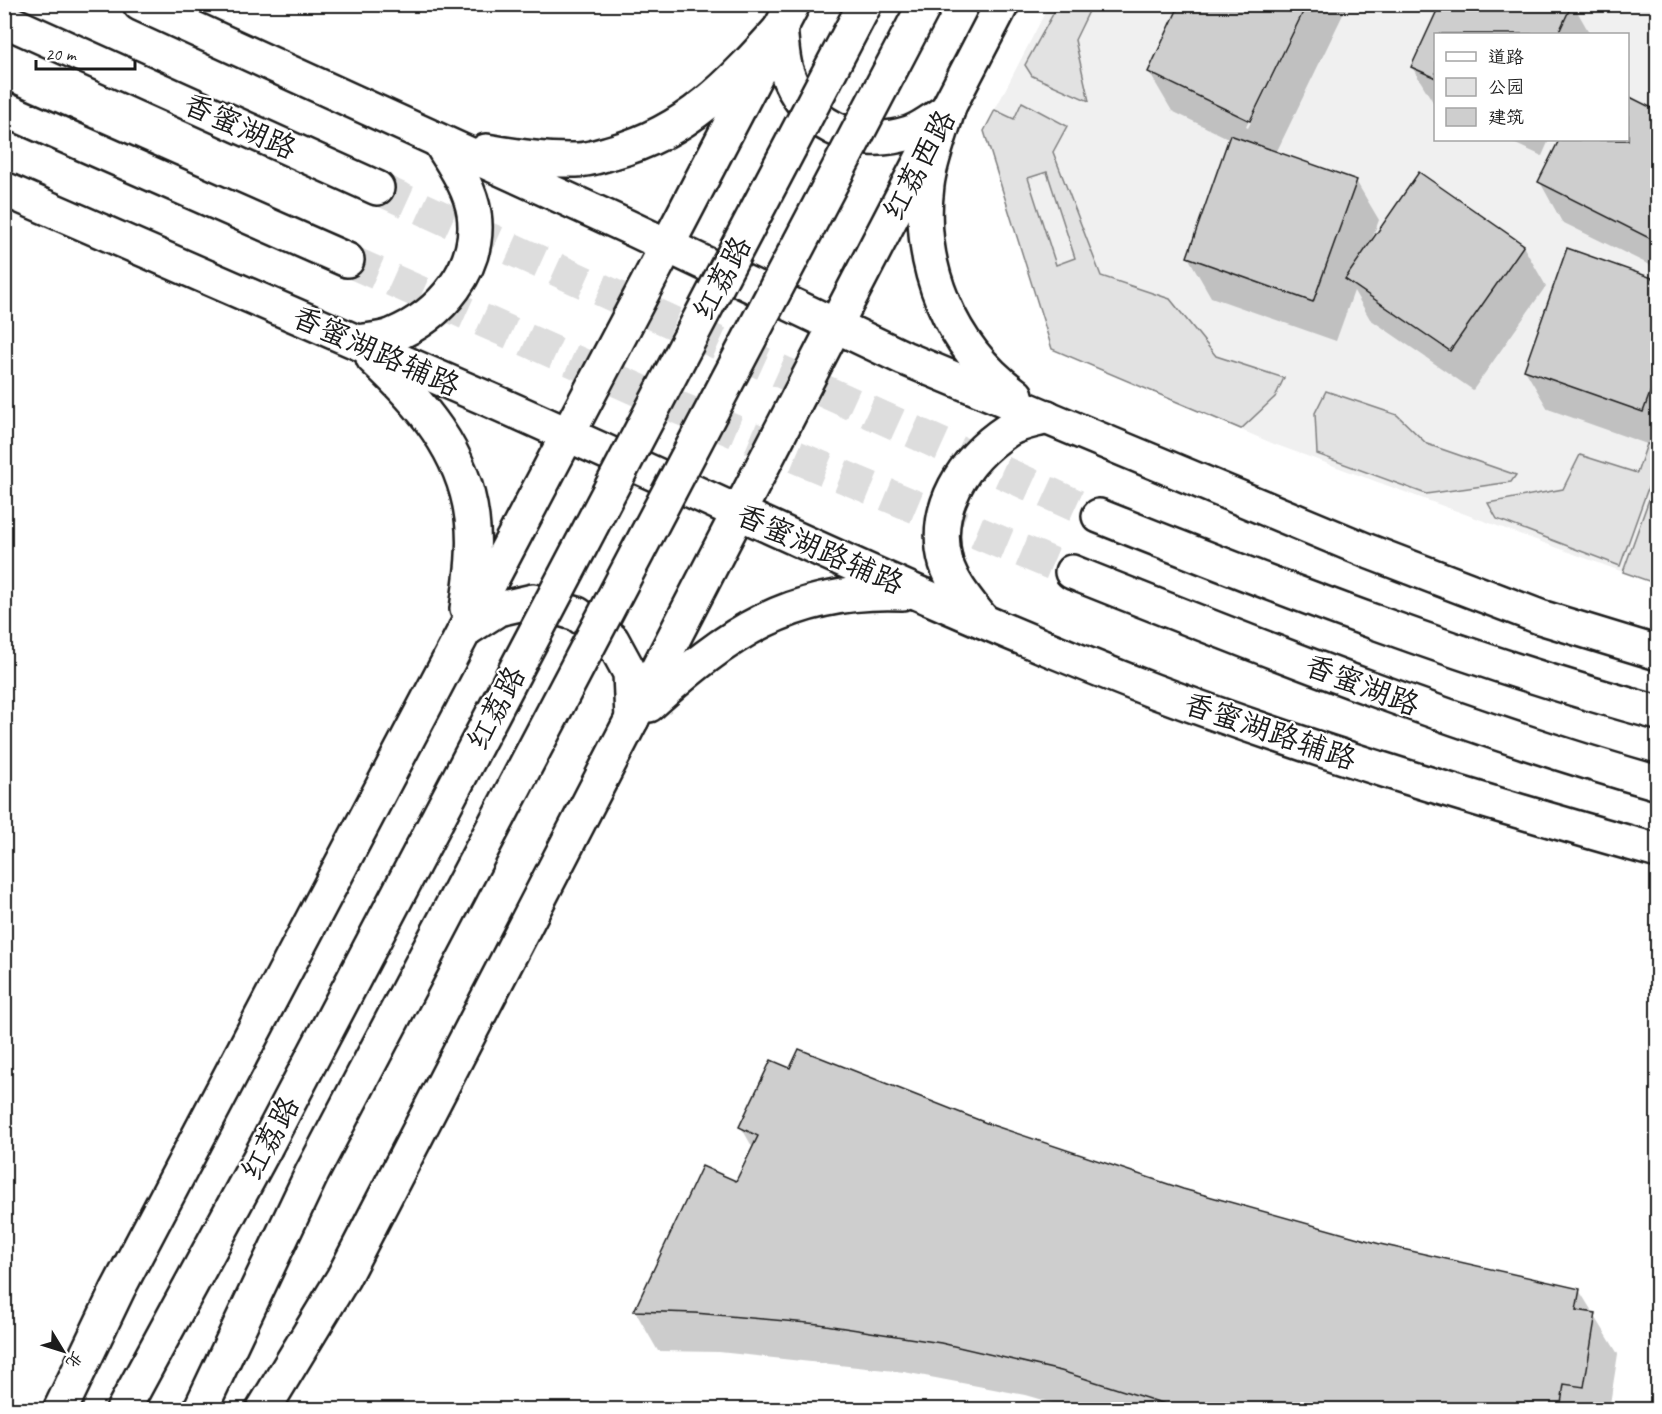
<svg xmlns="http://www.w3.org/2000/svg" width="1662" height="1414" font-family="Caveat,'LXGW WenKai TC',sans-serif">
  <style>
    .built { fill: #f0f0f0; fill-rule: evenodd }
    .green { fill: #e2e2e2; stroke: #7f7f7f; stroke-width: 1.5; fill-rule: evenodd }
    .shadow { fill: #0003 }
    .building { fill: #cecece; stroke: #1c1c1c; stroke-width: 1.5 }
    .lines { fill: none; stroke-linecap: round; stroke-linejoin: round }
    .trunk-tunnel { stroke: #ddd; stroke-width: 33; stroke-dasharray: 33 16; stroke-linecap: butt }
    .secondary-casing { stroke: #1c1c1c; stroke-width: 38 }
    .primary-casing { stroke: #1c1c1c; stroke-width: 38 }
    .trunk-casing { stroke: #1c1c1c; stroke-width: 38 }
    .secondary { stroke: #fff; stroke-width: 33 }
    .primary { stroke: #fff; stroke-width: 33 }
    .trunk { stroke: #fff; stroke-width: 33 }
    .primary-bridge-casing { stroke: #1c1c1c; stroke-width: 38; stroke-linecap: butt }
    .primary-bridge { stroke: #fff; stroke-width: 33 }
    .labels { text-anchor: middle; stroke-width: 4.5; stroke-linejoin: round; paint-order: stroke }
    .street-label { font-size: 30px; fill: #1c1c1c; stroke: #fff }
  </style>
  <rect width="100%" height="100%" fill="#fff"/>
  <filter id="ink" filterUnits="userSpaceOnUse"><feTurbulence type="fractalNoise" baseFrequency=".0167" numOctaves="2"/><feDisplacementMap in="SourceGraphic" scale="12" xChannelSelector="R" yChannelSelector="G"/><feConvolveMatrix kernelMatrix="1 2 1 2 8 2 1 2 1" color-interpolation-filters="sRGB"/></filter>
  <g filter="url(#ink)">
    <path class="built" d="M1049,5H1657V477L1623,572L1274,444L1052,349L984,131ZM1436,34H1628V140H1436Z"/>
    <g class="green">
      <path d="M1058,5H1092L1075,40L1089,101L1032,76L1025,65Z"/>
      <path d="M1022,102L1067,126L1053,152L1101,276L1170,299L1216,356L1284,378L1275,397L1241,429L1052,349L984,131L995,110L1014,119ZM1047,172L1075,258L1056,265L1028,178Z"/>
      <path d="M1326,391L1397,415L1427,444L1516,475L1511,482L1426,494L1317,454L1315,413Z"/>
      <path d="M1647,444L1657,448V463L1620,566L1497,519L1488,503L1563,489L1580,455L1637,473Z"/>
      <path d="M1657,477V584L1623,572Z"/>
    </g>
    <g class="shadow">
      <path d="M1305,4L1246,127L1248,128L1308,4H1348L1276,153L1356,181L1379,220L1370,244L1523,246L1546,286L1473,390L1370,319L1354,291L1336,341L1211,297L1188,257L1230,139L1172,111L1149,72Z"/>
      <path d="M1442,4H1573L1590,34H1436V107L1412,67Z"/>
      <path d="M1628,98L1658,113V269L1562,222L1540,182L1561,140H1628Z"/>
      <path d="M1507,140H1549L1542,156Z"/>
      <path d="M1658,282V448L1548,409L1525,370Z"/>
      <path d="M791,1070L988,1126L1182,1191L1379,1246L1579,1290L1618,1354L1609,1410H1077L1025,1395L904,1372L719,1352L658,1351L635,1311L703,1168L737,1183L753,1148L741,1127Z"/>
    </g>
    <g class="building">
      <path d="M1180,4H1307L1250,121L1148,72Z"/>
      <path d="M1440,4H1572L1558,34H1436V78L1411,67Z"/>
      <path d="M1628,96L1658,111V235L1655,241L1538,182L1559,140H1628Z"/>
      <path d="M1230,135L1357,180L1313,302L1187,257Z"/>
      <path d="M1419,172L1524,245L1450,351L1345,279Z"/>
      <path d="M1567,248L1658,280V371L1643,412L1524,370Z"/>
      <path d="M799,1049L989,1124L1183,1189L1380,1244L1580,1289L1576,1310L1596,1313L1584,1387L1564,1384L1560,1410H1184L1061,1371L941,1343L819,1324L695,1313L634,1311L702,1166L736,1181L758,1136L739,1127L771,1060L790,1068Z"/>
    </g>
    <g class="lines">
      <g class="trunk-tunnel">
        <path d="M377,188L1099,516"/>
        <path d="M347,260L679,408L1072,572"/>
      </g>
      <defs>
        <g id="secondary">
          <path d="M780,29C782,42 782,57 786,70C803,124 855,150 909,133C922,129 936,117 948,110"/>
          <path d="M667,246L793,4"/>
          <path d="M835,326L1002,4"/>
        </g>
        <g id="primary">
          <path d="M140,4L626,226L904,358L1370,552L1540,617L1658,653"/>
          <path d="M948,110C941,134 930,160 927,185C917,266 950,347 1016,395"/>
          <path d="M486,151C516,156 547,161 577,160C589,160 602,155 613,152C687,132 731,84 780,29"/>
          <path d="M4,189C169,260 334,331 497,403C716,500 931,605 1154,691C1319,753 1488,803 1658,851"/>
          <path d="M357,342C368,340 382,340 393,335C440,316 482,268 474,213C470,187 453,164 440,142"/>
          <path d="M373,358C420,402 464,451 472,518C476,548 471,580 467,609"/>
          <path d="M983,621C969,603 953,585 946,563C931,509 964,459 1008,430C1019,423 1034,421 1047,417"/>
          <path d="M465,630L498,609L533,601L577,614L612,640L630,673L632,719"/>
          <path d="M649,705C727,634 792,588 903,593"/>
          <path d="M60,1410L118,1289L667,246"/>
          <path d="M123,1410L265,1148"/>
          <path d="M200,1410L312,1173"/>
          <path d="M263,1410L343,1278L835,326"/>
        </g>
        <g id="trunk">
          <path d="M4,20L377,188"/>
          <path d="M4,109L347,260"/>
          <path d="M1099,516C1283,589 1467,661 1658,713"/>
          <path d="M1072,572C1265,649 1457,726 1658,783"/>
        </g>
      </defs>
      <use href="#secondary" class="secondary-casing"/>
      <use href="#primary" class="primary-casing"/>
      <use href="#trunk" class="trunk-casing"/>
      <use href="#secondary" class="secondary"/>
      <use href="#primary" class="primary"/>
      <use href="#trunk" class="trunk"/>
      <defs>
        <g id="primary-bridge">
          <path d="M265,1148L865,4"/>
          <path d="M312,1173L925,4"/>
        </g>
      </defs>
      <use href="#primary-bridge" class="primary-bridge-casing"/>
      <use href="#primary-bridge" class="primary-bridge"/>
    </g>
  </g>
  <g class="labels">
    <g class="street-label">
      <text transform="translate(240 126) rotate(24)" y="10">香蜜湖路</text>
      <text transform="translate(919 165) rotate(-62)" y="10">红荔西路</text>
      <text transform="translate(722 278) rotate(-62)" y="10">红荔路</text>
      <text transform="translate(376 351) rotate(24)" y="10">香蜜湖路辅路</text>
      <text transform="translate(820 549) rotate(24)" y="10">香蜜湖路辅路</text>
      <text transform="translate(1362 685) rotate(21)" y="10">香蜜湖路</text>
      <text transform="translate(496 708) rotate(-62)" y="10">红荔路</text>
      <text transform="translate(1270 731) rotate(19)" y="10">香蜜湖路辅路</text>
      <text transform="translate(270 1138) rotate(-62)" y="10">红荔路</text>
    </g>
  </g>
  <rect width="1662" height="1414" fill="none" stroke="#fff" stroke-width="24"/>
  <rect x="12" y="12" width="1638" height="1390" fill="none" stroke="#1c1c1c" stroke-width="2" filter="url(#ink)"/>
  <rect x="1434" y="33" width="195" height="108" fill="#ffffff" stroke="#a4a4a4" stroke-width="1.5"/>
  <rect x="1446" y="52" width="30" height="9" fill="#ffffff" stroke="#a4a4a4" stroke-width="1.5"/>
  <text x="1488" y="63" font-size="18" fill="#1c1c1c">道路</text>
  <rect x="1446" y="78" width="30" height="18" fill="#e2e2e2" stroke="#a4a4a4" stroke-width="1.5"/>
  <text x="1488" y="93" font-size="18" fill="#1c1c1c">公园</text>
  <rect x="1446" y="108" width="30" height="18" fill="#cecece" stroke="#a4a4a4" stroke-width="1.5"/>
  <text x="1488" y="123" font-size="18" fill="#1c1c1c">建筑</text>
  <g transform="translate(63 1351) rotate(128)" stroke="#ffffff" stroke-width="4.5" paint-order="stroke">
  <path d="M0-4.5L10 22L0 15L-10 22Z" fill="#1c1c1c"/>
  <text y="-9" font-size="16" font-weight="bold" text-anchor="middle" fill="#1c1c1c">北</text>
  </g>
  <path d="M36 60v9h99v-9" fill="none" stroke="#1c1c1c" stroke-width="3"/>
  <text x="45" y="60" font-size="18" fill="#1c1c1c" stroke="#ffffff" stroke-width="4.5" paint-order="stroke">20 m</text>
</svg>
